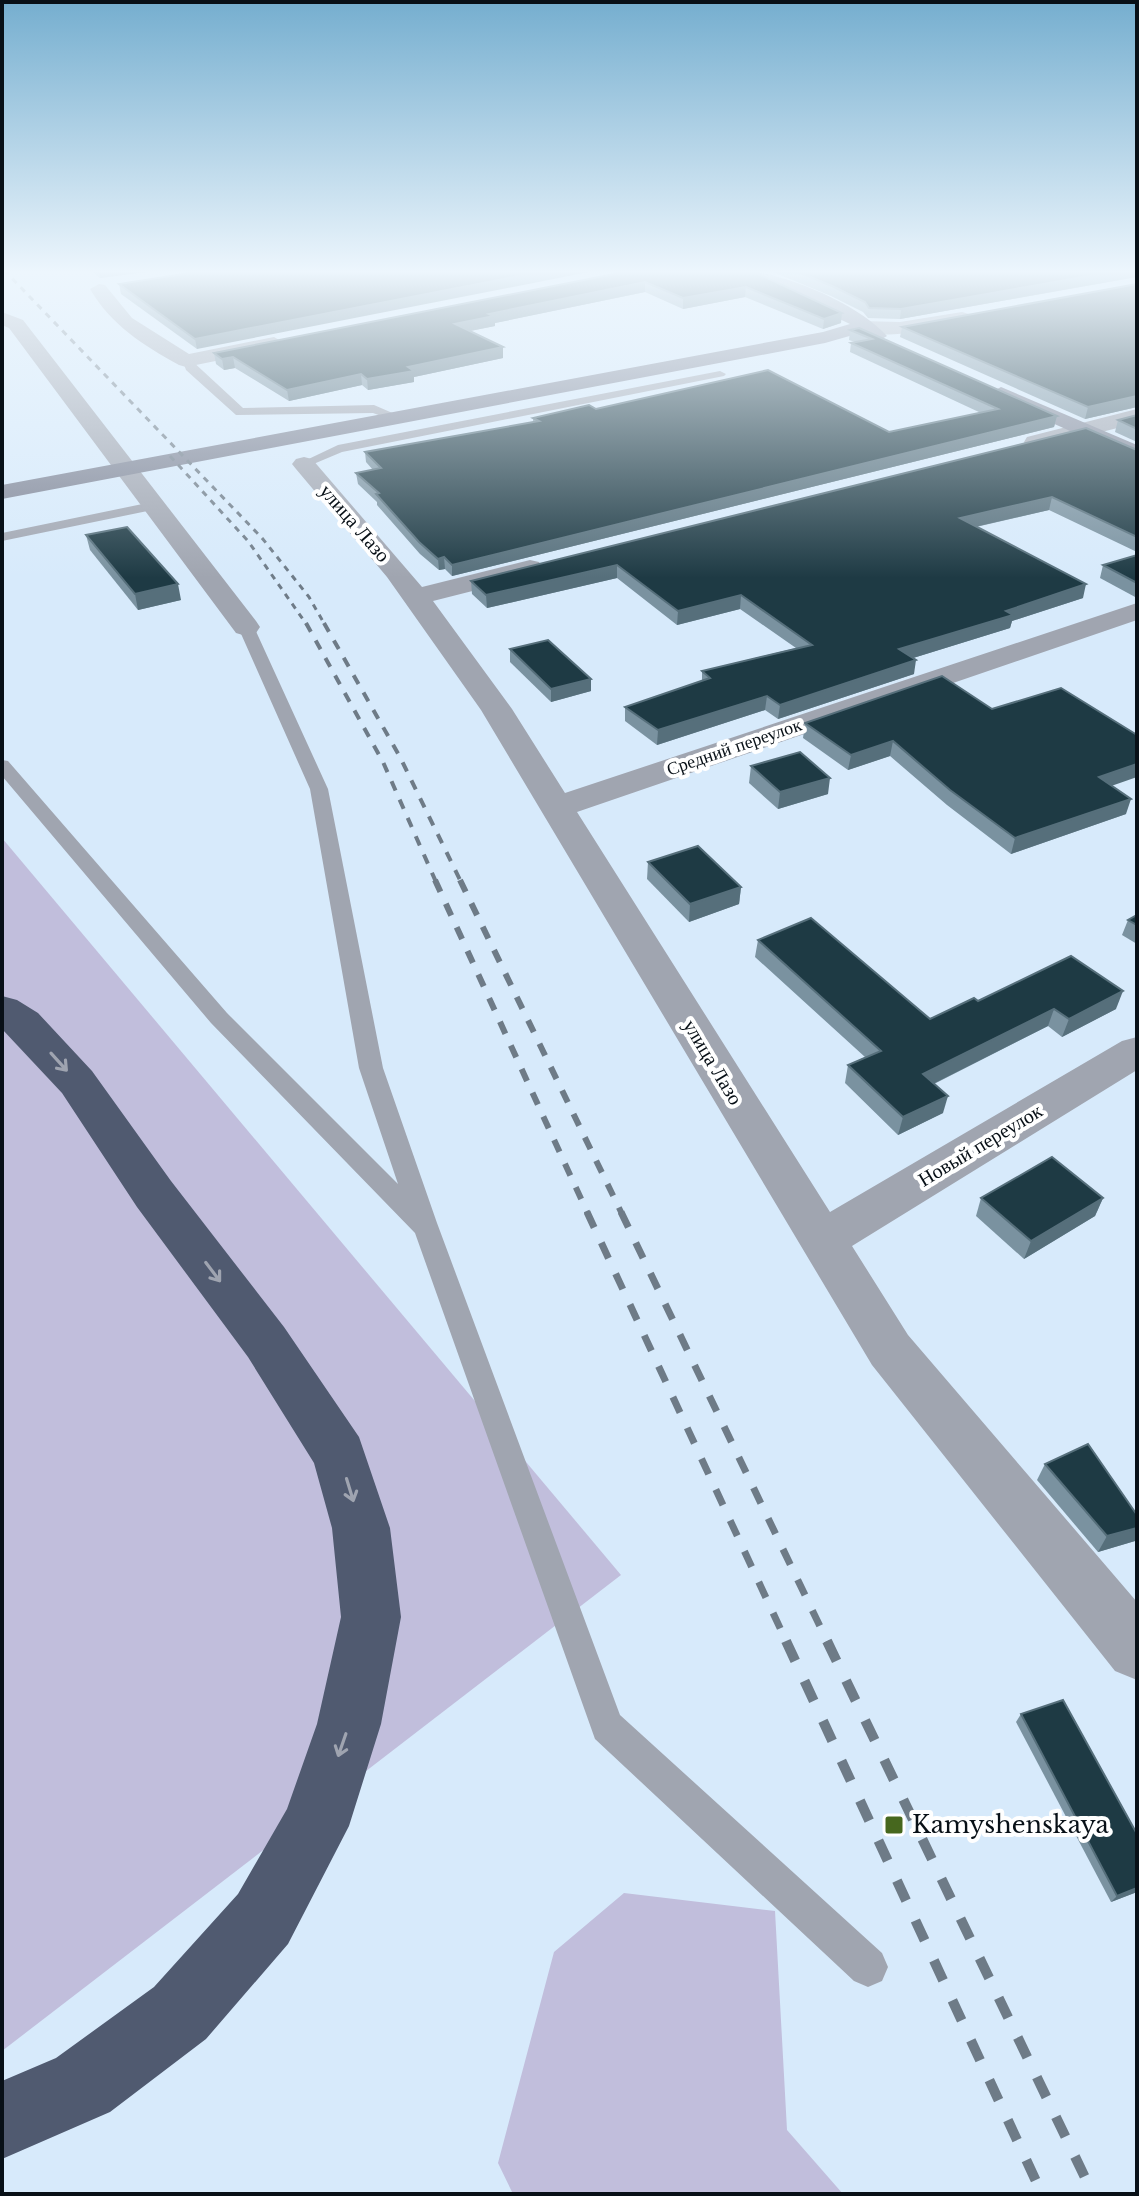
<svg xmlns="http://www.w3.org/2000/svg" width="1139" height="2196" font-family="'Libre Baskerville',serif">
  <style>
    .green { fill: #c1bedc }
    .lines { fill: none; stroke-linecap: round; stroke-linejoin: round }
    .lane { fill: #a0a5b0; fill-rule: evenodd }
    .street { fill: #a0a5b0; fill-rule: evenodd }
    .secondary { fill: #7e8495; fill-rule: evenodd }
    .highway { fill: #505a70; fill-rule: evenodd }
    .rail-far4 { stroke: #6e7b87; stroke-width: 3; stroke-dasharray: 6 6; stroke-linecap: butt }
    .rail-far3 { stroke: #6e7b87; stroke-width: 4; stroke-dasharray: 10 10; stroke-linecap: butt }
    .rail-far2 { stroke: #6e7b87; stroke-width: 6; stroke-dasharray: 13 13; stroke-linecap: butt }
    .rail-far1 { stroke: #6e7b87; stroke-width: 7; stroke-dasharray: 17 17; stroke-linecap: butt }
    .rail { stroke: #6e7b87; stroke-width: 10; stroke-dasharray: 22 22; stroke-linecap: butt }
    .wall { fill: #7a92a0 }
    .shaded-wall { fill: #566f7b }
    .building { fill: #1e3a44; stroke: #566f7b; stroke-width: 2 }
    .oneway { stroke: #9fa4b0 }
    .poi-dot { fill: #46671e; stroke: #fff; stroke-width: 3 }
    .labels { text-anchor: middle; stroke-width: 8; stroke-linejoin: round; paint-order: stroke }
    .far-street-label { font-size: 18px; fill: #081017; stroke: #fff }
    .street-label { font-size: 20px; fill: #081017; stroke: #fff }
    .near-poi-label { font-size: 24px; fill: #081017; stroke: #fff; text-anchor: start }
  </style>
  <rect width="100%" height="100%" fill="#d7eafb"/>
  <g class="green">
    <path d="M2,838L621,1575L2,2051Z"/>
    <path d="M624,1893L775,1911L787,2130L843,2194H513L498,2163L554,1952Z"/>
  </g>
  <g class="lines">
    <g class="lane">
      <path d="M182,359H190L243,408L374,405L404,418L398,422L373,413L236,415L186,370Z"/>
      <path d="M720,371L726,374L724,376L342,452L304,468L298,464L338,445Z"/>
      <path d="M157,501L162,502V508L2,541V533Z"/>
      <path d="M246,622L254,627L328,789L383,1068L437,1223L620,1715L882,1953L888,1967L882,1981L868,1987L854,1981L595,1739L415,1233L211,1023L2,776V760L8,761L227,1013L398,1184L359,1068L310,789L238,627Z"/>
    </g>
    <g class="street">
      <path d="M99,284L105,285L132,318L189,354L274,337L284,343L274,349L186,367L179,365C143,345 111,325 90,289Z"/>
      <path d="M2,312L23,320L256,621L260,627L256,633L246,636L236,633L9,328L2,325Z"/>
      <path d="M962,312L969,314L971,318L969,322C946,328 867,344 850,327L860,321L900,322Z"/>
      <path d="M1137,409V423L1035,449L1027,447L1024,442L1027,437Z"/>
      <path d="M304,457L312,459L422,587L530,560L539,562L543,568L539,574L433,601L512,709L565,793L1137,603V620L577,812L830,1212L1122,1041L1137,1037V1070L852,1246L908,1335L1137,1602V1680L1115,1671L872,1365L481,710L387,577L296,469L292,464L296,459Z"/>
    </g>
    <g class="secondary">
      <path d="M736,270C779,270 858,303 887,336L877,342L860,333L825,343L2,499V485L823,332L850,324Z"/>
      <path d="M1001,387L1137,445V461L994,397L990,393Z"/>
    </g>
    <path class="highway" d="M2,996L17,1000L38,1013L92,1071L171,1181L284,1327L359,1437L390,1528L401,1617L381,1724L349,1826L288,1944L206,2039L110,2112L2,2159V2081L56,2058L154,1987L238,1894L287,1809L317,1724L341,1617L332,1528L314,1463L248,1357L137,1207L62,1093L2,1029Z"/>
    <g class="rail-far4">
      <path d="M4,270L262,538L309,597L325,625"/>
      <path d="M170,456L248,541L307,625"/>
    </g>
    <g class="rail-far3">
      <path d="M306,623L383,762L436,882"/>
      <path d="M324,623L400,757L461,882"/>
    </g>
    <g class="rail-far2">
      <path d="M435,880L588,1214"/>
      <path d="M460,880L622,1214"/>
    </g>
    <g class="rail-far1">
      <path d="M587,1212L787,1643"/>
      <path d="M621,1212L828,1643"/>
    </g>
    <g class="rail">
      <path d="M786,1641L1042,2194"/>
      <path d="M827,1641L1093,2194"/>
    </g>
  </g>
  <g class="wall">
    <path d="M92,270H162L100,278L92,272Z"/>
    <path d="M208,270L197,349L121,294L119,284Z"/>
    <path d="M634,270H750L841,323L823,329L745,297L683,309L645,292L495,323V326L470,331L503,358L414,377V382L368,390L362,385L289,401L235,368L224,370L216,364L214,353Z"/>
    <path d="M768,270H1137V277L900,319L868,318L863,312L831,296Z"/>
    <path d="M1137,284V407L1085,419L900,337L902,327Z"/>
    <path d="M850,330L1057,416L1054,427L452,576L445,569L439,570L420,554L377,505V502L358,484L356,473L373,470L366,462L365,452L533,422V418L596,409L889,432L981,413L850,352L851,343L855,342L849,340Z"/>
    <path d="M1137,415V442L1115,432L1118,420Z"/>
    <path d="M1137,450V552L1049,510L976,527L1083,598L1012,621L1010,628L913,658L914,674L778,719L765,710L657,745L625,721V707L702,681V671L796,648L740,609L677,625L617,578L487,608L472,594L471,581Z"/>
    <path d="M86,535L181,600L138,610L90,550Z"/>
    <path d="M1137,555V598L1100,578L1103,565Z"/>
    <path d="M510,649L591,691L551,702L510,662Z"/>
    <path d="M805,723L1112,786L1126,814L1011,854L947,805L890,756L848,770L803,738Z"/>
    <path d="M751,766L828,794L778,809L749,783Z"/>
    <path d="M648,862L741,887L739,904L689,922L647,879Z"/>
    <path d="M1137,915V944L1122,935L1128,920Z"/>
    <path d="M758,940L930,1019L978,1001L1116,1009L1062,1037L1048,1026L934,1084L943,1113L898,1135L845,1083L848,1065L865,1057L755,957Z"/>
    <path d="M981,1198H1103L1095,1216L1024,1259L976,1216Z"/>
    <path d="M1045,1464L1135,1541L1098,1552L1037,1480Z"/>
    <path d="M1021,1714L1137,1892L1111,1902L1016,1722Z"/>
  </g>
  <g class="shaded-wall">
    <path d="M99,270H162L100,278Z"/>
    <path d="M550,270H599L197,349L195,339Z"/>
    <path d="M1123,270H1137L1136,277L900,319L901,309Z"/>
    <path d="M645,282V292L495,323V326L455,334V324L489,314Z"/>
    <path d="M746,287L745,297L683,309V298Z"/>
    <path d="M842,313L841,323L823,329L824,319Z"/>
    <path d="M503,347V358L414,377V382L368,390L367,379L408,367Z"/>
    <path d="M233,357L235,368L224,370L222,359Z"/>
    <path d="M361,374L362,385L289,401L287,390Z"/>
    <path d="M1137,396V407L1085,419L1088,407Z"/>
    <path d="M1057,416L1054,427L452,576V565Z"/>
    <path d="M1052,497L1049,510L957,531L960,518Z"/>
    <path d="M444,557L445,569L439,570L438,559Z"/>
    <path d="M617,565V578L487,608L486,595Z"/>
    <path d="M178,584L181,600L138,610L135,594Z"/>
    <path d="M1086,584L1083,598L1012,621L1010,628L897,663L899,649L1006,611Z"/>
    <path d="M741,595L740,609L677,625L678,611Z"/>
    <path d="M916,660L914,674L778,719L780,705Z"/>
    <path d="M591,679V691L551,702V689Z"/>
    <path d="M767,696L765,710L657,745L658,730Z"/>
    <path d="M893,741L890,756L848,770L851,755Z"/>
    <path d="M1137,764V777L1094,792L1099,777Z"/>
    <path d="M830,778L828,794L778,809L780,792Z"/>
    <path d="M1131,799L1126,814L1011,854L1015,838Z"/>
    <path d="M741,887L739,904L689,922L690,904Z"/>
    <path d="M1123,991L1116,1009L1062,1037L1069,1019Z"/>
    <path d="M1054,1009L1048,1026L919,1091L923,1074Z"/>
    <path d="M948,1096L943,1113L898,1135L903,1117Z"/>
    <path d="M1103,1198L1095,1216L1024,1259L1031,1241Z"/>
    <path d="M1137,1528V1538L1135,1541L1098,1552L1107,1536Z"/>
    <path d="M1137,1888V1892L1111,1902L1117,1896Z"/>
  </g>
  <g class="building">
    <path d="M208,270H550L195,339L119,284Z"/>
    <path d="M634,270H750L842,313L824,319L746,287L683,298L645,282L489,314L494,316L455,324L503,347L408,367L414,371L367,379L361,374L287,390L233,357L222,359L214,353Z"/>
    <path d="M793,270H1123L901,309L869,308L865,302L832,286Z"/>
    <path d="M1137,284V396L1088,407L902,327Z"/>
    <path d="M859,328L1057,416L452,565L444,557L438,559L419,542L376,494L379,493L356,473L381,468L365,452L539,421L533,418L589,405L596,409L768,370L889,432L998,409L851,343L872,339L850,330Z"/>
    <path d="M1137,415V429L1118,420Z"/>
    <path d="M1086,428L1137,450V537L1052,497L960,518L1086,584L1006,611L1013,615L899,649L916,660L780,705L767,696L658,730L625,707L710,678L702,671L812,645L741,595L678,611L617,565L486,595L471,581Z"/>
    <path d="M127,527L178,584L135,594L86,535Z"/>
    <path d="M1137,555V583L1103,565Z"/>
    <path d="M548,640L591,679L551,689L510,649Z"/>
    <path d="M942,676L992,709L1061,688L1137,735V764L1099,777L1131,799L1015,838L950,790L893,741L851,755L805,723Z"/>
    <path d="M800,752L830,778L780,792L751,766Z"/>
    <path d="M698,846L741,887L690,904L648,862Z"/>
    <path d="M1137,915V925L1128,920Z"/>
    <path d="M811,918L930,1019L974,998L978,1001L1071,956L1123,991L1069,1019L1054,1009L923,1074L948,1096L903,1117L848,1065L881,1051L758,940Z"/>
    <path d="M1052,1157L1103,1198L1031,1241L981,1198Z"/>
    <path d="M1088,1444L1137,1515V1528L1107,1536L1045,1464Z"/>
    <path d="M1063,1700L1137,1834V1888L1117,1896L1021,1714Z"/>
  </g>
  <defs><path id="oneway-shaft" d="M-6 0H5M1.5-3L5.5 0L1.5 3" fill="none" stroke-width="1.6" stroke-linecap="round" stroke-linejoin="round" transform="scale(2)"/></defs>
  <g class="oneway">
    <use href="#oneway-shaft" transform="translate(59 1062) rotate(48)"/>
    <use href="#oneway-shaft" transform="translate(213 1272) rotate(53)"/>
    <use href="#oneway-shaft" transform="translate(350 1490) rotate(73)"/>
    <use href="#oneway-shaft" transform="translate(342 1745) rotate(109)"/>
  </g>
  <linearGradient id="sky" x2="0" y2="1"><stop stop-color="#75aecf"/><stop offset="0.47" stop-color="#edf6fd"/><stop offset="1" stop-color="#edf6fd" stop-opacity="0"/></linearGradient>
  <rect width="1139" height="578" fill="url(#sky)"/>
  <rect class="poi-dot" x="884" y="1815" width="20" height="20" rx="4"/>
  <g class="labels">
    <g class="far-street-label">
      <text transform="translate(734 747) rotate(-19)" y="6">Средний переулок</text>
    </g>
    <g class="street-label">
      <text transform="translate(355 523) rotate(49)" y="7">улица Лазо</text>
      <text transform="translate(713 1062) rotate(59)" y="7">улица Лазо</text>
      <text transform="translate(980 1145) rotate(-31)" y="7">Новый переулок</text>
    </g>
    <g class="near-poi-label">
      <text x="912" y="1833">Kamyshenskaya</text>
    </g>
  </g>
  <rect width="1139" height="2196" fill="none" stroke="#081017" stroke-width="8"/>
</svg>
